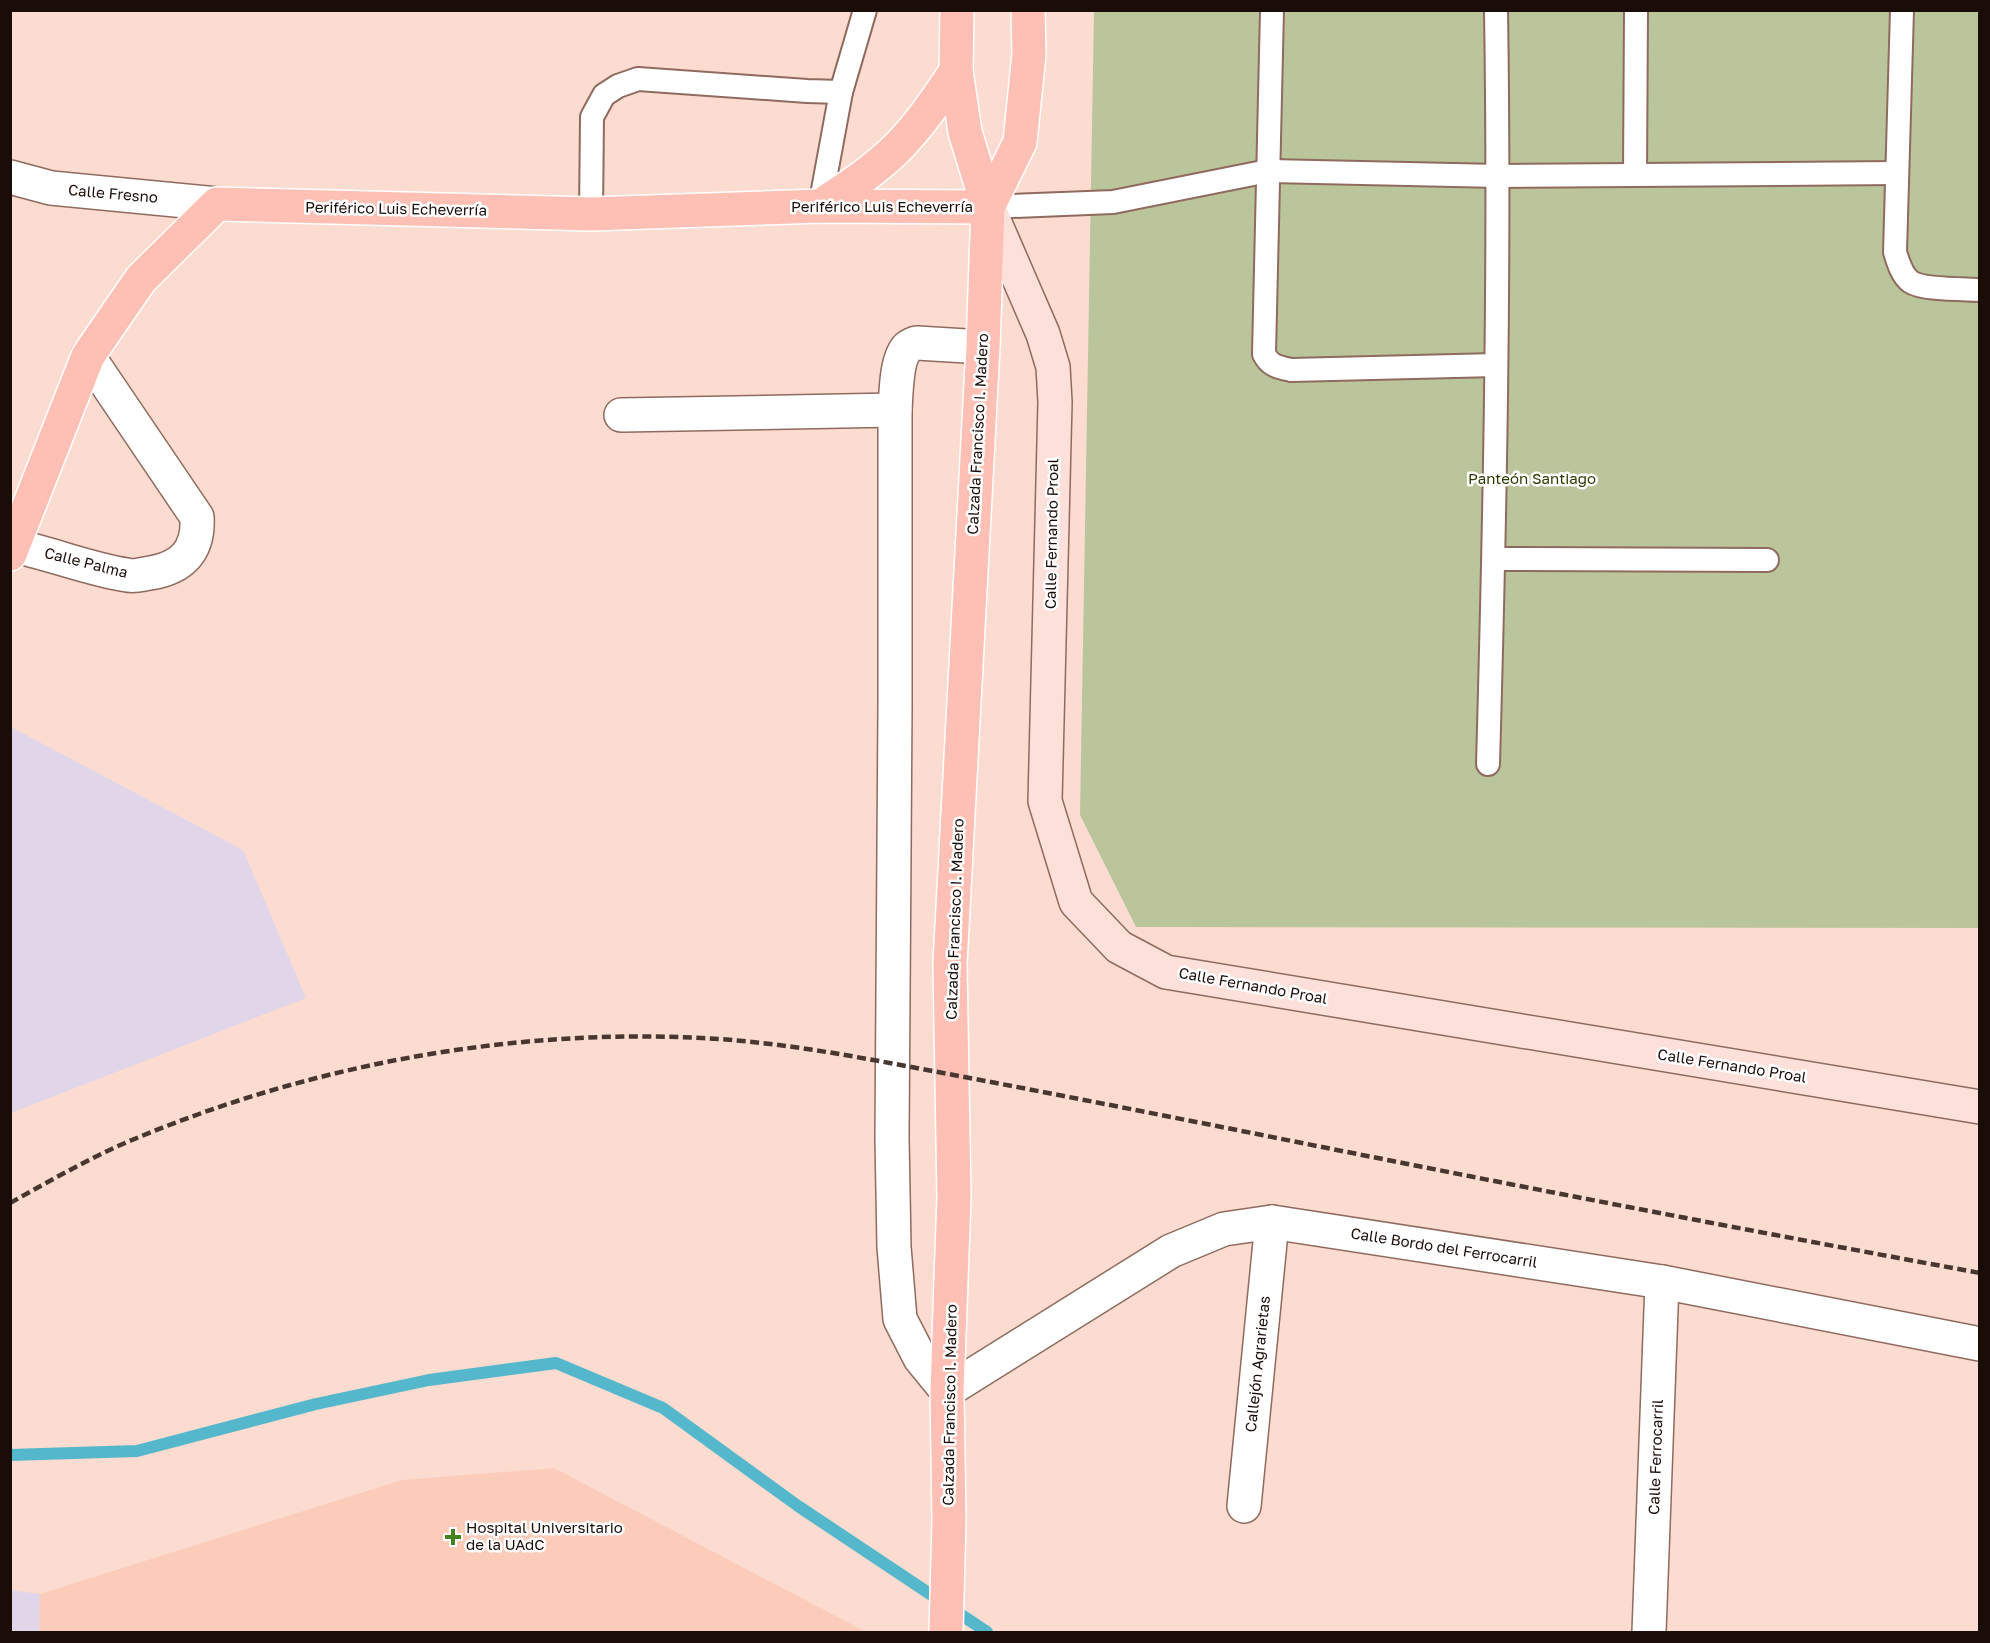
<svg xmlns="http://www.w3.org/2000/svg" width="1990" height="1643" font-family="'Golos Text',sans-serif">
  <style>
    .built { fill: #fbccba }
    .industrial { fill: #e1d5e9 }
    .green { fill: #bbc59b }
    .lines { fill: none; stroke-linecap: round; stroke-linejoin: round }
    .stream { stroke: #54b7cc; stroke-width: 12 }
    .lane-casing { stroke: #8e6b5e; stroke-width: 26 }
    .street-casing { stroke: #8e6b5e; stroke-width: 36 }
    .secondary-casing { stroke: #8e6b5e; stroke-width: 36 }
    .primary-casing { stroke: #fff; stroke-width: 36 }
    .lane { stroke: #fff; stroke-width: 22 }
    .street { stroke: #fff; stroke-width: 33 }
    .secondary { stroke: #fee0da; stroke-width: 33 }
    .primary { stroke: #fec0b5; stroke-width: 33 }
    .rail { stroke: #483730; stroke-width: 4.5; stroke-dasharray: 9 4.5; stroke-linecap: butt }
    .poi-dot { fill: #448220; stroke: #fff; stroke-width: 2 }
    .labels { text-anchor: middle; stroke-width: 5; stroke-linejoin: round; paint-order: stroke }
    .street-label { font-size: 15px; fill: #1a0d08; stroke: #fff }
    .park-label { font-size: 15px; fill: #313a02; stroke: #fff }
    .poi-label { font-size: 15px; fill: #1a0d08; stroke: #fff; text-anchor: start }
  </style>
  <rect width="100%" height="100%" fill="#fcdcd0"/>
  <path class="built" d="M554,1468L866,1632H39L40,1594L402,1480Z"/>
  <g class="industrial">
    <path d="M11,727L243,850L306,998L11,1113Z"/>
    <path d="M11,1590L40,1594L39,1632H11Z"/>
  </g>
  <path class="green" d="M1094,11H1979V928L1136,927L1080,815Z"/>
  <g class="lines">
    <path class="stream" d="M10,1455L137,1451L316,1404L429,1380L556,1363L663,1408L798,1506L987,1632"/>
    <defs>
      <g id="lane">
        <path d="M1272,10L1264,354C1270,366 1278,367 1291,370L1496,365"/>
        <path d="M1902,10L1895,252C1898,262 1902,276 1911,282C1923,290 1964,289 1980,290"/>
        <path d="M1635,175L1636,10"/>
        <path d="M820,206L841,92"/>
        <path d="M988,207L1113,202L1268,171L1499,176L1896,173"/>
        <path d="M591,214L592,117L604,95L618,86L638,79L807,91L841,92L865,10"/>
        <path d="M1494,559L1767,560"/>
        <path d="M1488,764C1495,513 1500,262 1496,10"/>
      </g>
      <g id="street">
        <path d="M10,177L51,188L217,204"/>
        <path d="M983,347L917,343C915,343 909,346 908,347C896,358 896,395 895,410V706L892,1138L894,1247L900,1319L920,1358L947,1391L1171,1251L1224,1229L1272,1222L1662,1282L1980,1344"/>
        <path d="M621,415L895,410"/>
        <path d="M10,545C50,553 88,569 127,575C134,577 143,574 150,573C182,568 199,551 197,517L88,356"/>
        <path d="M1244,1506L1272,1222"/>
        <path d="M1649,1632L1662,1282"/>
      </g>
      <path id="secondary" d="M988,207L1043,334L1053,367L1055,402L1045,801L1076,902L1119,947L1166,972L1980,1107"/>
      <g id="primary">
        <path d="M820,206C847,188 874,171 897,148C920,125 938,98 956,71"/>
        <path d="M988,207L1020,142L1029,54L1028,10"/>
        <path d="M10,554L88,356L141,279L217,204L591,214L820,206L988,207"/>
        <path d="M946,1632L949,1520L947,1391L954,1197L950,964L983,347L988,207L965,132L956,71L957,10"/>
      </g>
    </defs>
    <use href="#lane" class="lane-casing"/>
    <use href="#street" class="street-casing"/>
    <use href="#secondary" class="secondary-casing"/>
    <use href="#primary" class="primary-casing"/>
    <use href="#lane" class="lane"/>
    <use href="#street" class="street"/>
    <use href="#secondary" class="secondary"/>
    <use href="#primary" class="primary"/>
    <path class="rail" d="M10,1203C46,1183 81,1163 118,1146C300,1067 504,1028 702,1038C783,1042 863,1058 943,1073C1050,1093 1156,1114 1262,1135C1501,1183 1740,1229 1980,1273"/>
  </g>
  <path class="poi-dot" d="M450 1528h6v6h6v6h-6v6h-6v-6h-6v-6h6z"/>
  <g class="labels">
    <g class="street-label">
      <text transform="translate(113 194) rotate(5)" y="5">Calle Fresno</text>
      <text x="882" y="212">Periférico Luis Echeverría</text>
      <text transform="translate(396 209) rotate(1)" y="5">Periférico Luis Echeverría</text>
      <text transform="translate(978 434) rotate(-87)" y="5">Calzada Francisco I. Madero</text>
      <text transform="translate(1052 534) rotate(-89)" y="5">Calle Fernando Proal</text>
      <text transform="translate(86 563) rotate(14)" y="5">Calle Palma</text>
      <text transform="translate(955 919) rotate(-88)" y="5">Calzada Francisco I. Madero</text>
      <text transform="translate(1253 986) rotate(10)" y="5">Calle Fernando Proal</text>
      <text transform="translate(1732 1066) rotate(9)" y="5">Calle Fernando Proal</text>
      <text transform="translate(1444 1248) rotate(9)" y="5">Calle Bordo del Ferrocarril</text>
      <text transform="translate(1258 1364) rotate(-84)" y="5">Callejón Agrarietas</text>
      <text transform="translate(950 1405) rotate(-89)" y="5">Calzada Francisco I. Madero</text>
      <text transform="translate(1656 1457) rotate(-88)" y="5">Calle Ferrocarril</text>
    </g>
    <g class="park-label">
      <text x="1532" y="484">Panteón Santiago</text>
    </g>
    <g class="poi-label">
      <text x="466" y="1533">Hospital Universitario<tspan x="466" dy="17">de la UAdC</tspan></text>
    </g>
  </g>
  <rect width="1990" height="1643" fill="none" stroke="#1a0d08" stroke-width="24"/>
</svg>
